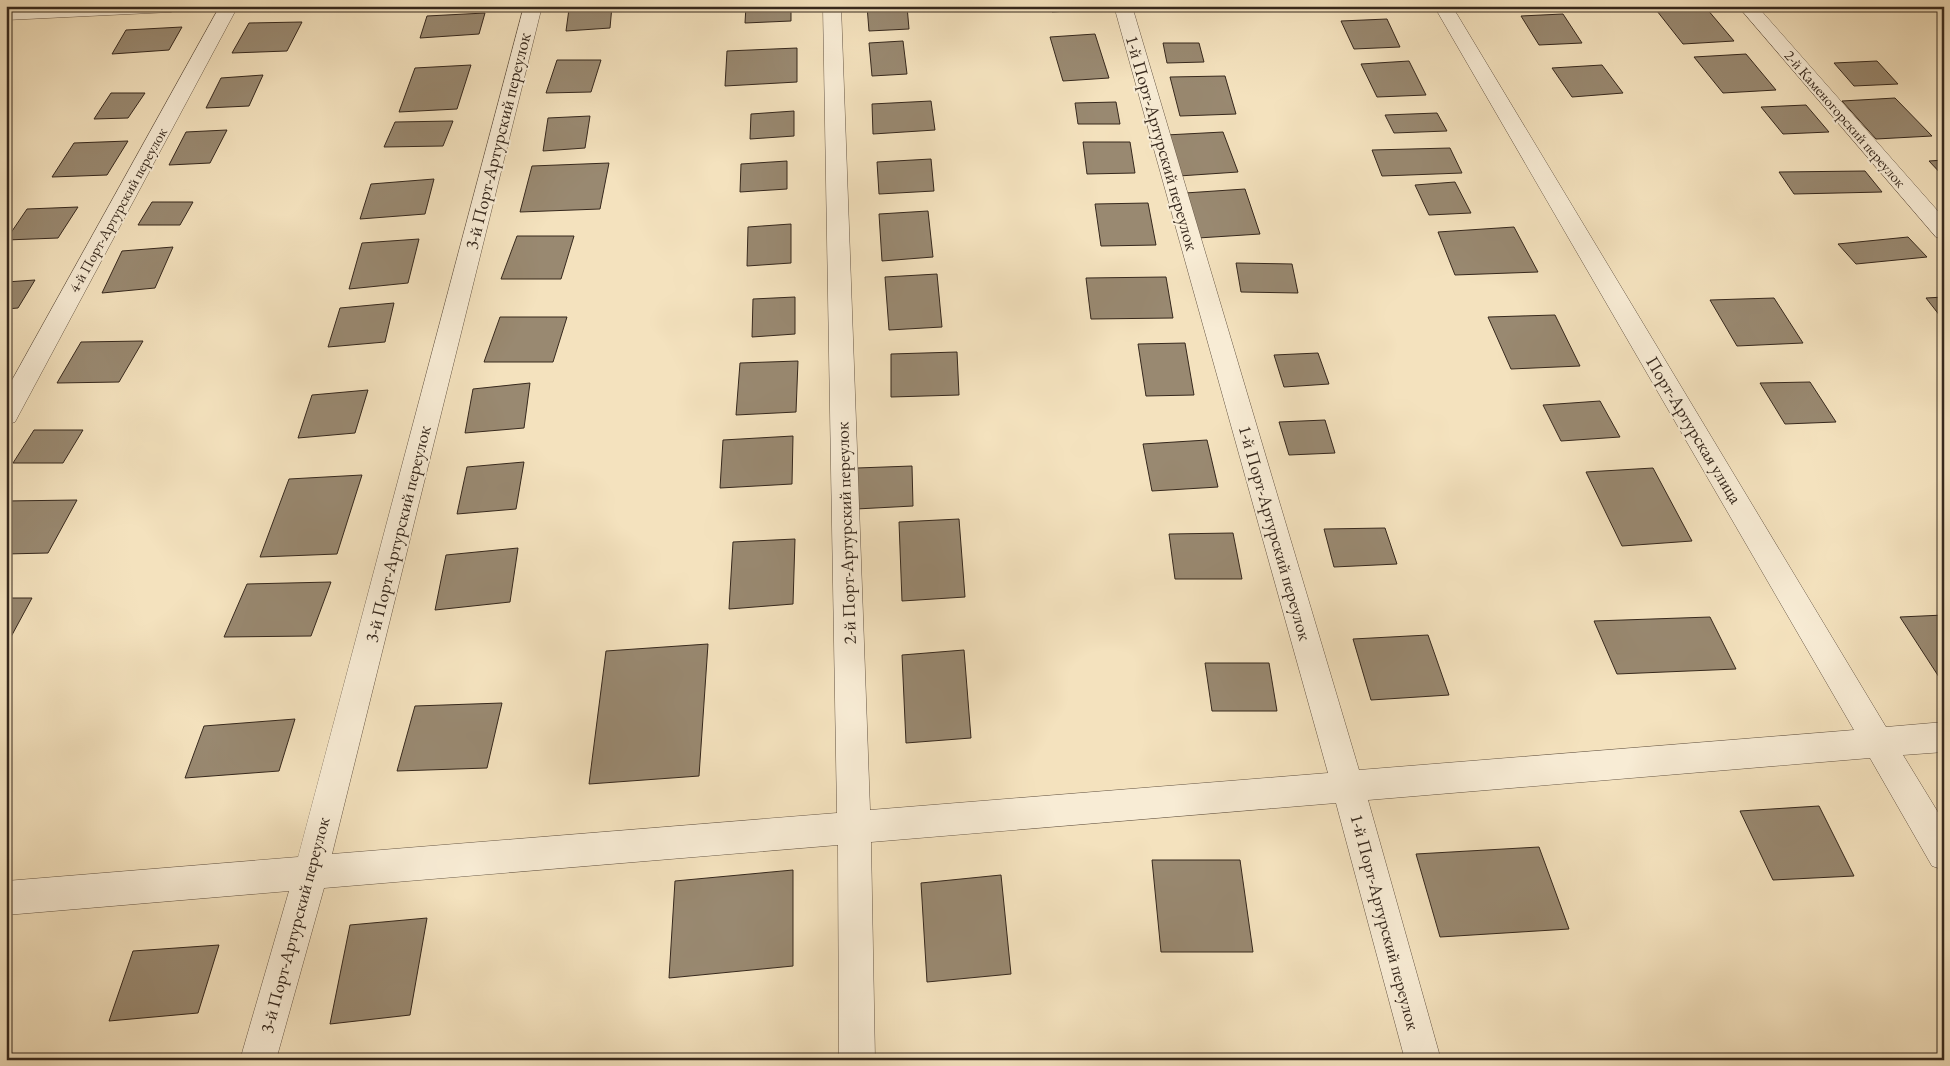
<svg xmlns="http://www.w3.org/2000/svg" width="1950" height="1066" font-family="'EB Garamond',serif">
  <style>
    .building { fill: #998971; stroke: #36281d }
    .lines { fill: none; stroke-linecap: round; stroke-linejoin: round }
    .minor-casing { stroke: #665645; stroke-width: 1 }
    .minor { fill: #f8ecd5; fill-rule: evenodd }
    .labels { text-anchor: middle; stroke-width: 4; stroke-linejoin: round; paint-order: stroke }
    .far-street-label { font-size: 15px; fill: #36281d; stroke: #f8ecd5 }
    .street-label { font-size: 18px; fill: #36281d; stroke: #f8ecd5 }
  </style>
  <rect width="100%" height="100%" fill="#f4e2be"/>
  <filter id="stains"><feTurbulence type="fractalNoise" baseFrequency=".004" numOctaves="4"/><feColorMatrix values="0 0 0 0 .2 0 0 0 0 .09 0 0 0 0 .02 0 0 0 .5 -.17"/></filter>
  <radialGradient id="worn" r=".72"><stop offset=".6" stop-color="#630" stop-opacity="0"/><stop offset="1" stop-color="#630" stop-opacity=".3"/></radialGradient>
  <g class="building">
    <path d="M612,6L610,28L566,31L569,9Z"/>
    <path d="M746,6H791V21L745,23Z"/>
    <path d="M867,6H907L909,29L869,31Z"/>
    <path d="M1050,6H1095L1096,9L1052,12Z"/>
    <path d="M1707,9L1734,41L1683,44L1657,11Z"/>
    <path d="M485,13L479,34L420,38L427,16Z"/>
    <path d="M1563,14L1582,43L1539,45L1521,16Z"/>
    <path d="M1387,19L1400,47L1354,49L1341,21Z"/>
    <path d="M302,22L287,51L232,53L249,23Z"/>
    <path d="M182,27L169,50L112,54L126,30Z"/>
    <path d="M1095,34L1109,78L1063,81L1050,37Z"/>
    <path d="M903,41L907,74L872,76L869,43Z"/>
    <path d="M1163,43H1199L1204,62L1167,63Z"/>
    <path d="M797,48V82L725,86L727,51Z"/>
    <path d="M1746,54L1776,90L1723,93L1694,57Z"/>
    <path d="M557,60H601L591,92L546,93Z"/>
    <path d="M1409,61L1426,95L1377,97L1361,64Z"/>
    <path d="M1877,61L1898,84L1854,86L1834,63Z"/>
    <path d="M471,65L457,109L399,112L415,68Z"/>
    <path d="M1602,65L1623,93L1572,97L1552,68Z"/>
    <path d="M263,75L249,106L206,108L221,78Z"/>
    <path d="M1225,76L1236,114L1180,116L1170,77Z"/>
    <path d="M111,93H145L128,118L94,119Z"/>
    <path d="M1895,98L1932,136L1876,139L1842,101Z"/>
    <path d="M931,101L935,130L873,134L872,104Z"/>
    <path d="M1116,102L1120,124H1078L1075,103Z"/>
    <path d="M1806,105L1829,132L1783,134L1761,107Z"/>
    <path d="M794,111V136L750,139L751,114Z"/>
    <path d="M1437,113L1447,131L1394,133L1385,115Z"/>
    <path d="M590,116L585,148L543,151L548,118Z"/>
    <path d="M453,121L443,146L384,147L395,122Z"/>
    <path d="M227,130L210,163L169,165L186,132Z"/>
    <path d="M1223,132L1238,172L1179,176L1166,135Z"/>
    <path d="M128,141L107,175L52,177L74,143Z"/>
    <path d="M1083,142H1130L1135,173L1087,174Z"/>
    <path d="M1450,148L1462,173L1382,176L1372,150Z"/>
    <path d="M931,159L934,191L879,194L877,162Z"/>
    <path d="M1944,160V177L1929,161Z"/>
    <path d="M787,161V189L740,192L741,164Z"/>
    <path d="M609,163L600,209L520,212L532,166Z"/>
    <path d="M1865,171L1882,192L1794,194L1779,172Z"/>
    <path d="M434,179L425,214L360,219L371,184Z"/>
    <path d="M1455,182L1471,213L1429,215L1415,185Z"/>
    <path d="M1245,189L1260,234L1198,238L1185,193Z"/>
    <path d="M152,202H193L180,225H138Z"/>
    <path d="M1148,203L1156,245L1101,246L1095,204Z"/>
    <path d="M78,207L58,238L6,240L27,209Z"/>
    <path d="M928,211L933,257L882,261L879,214Z"/>
    <path d="M791,224V263L747,266L748,227Z"/>
    <path d="M1514,227L1538,272L1455,275L1438,232Z"/>
    <path d="M517,236H574L561,279H501Z"/>
    <path d="M1908,237L1927,257L1856,264L1838,244Z"/>
    <path d="M419,239L408,283L349,289L362,243Z"/>
    <path d="M173,247L155,288L102,293L122,251Z"/>
    <path d="M1236,263L1292,264L1298,293L1241,292Z"/>
    <path d="M937,274L942,327L889,330L885,277Z"/>
    <path d="M1166,277L1173,318L1091,319L1086,278Z"/>
    <path d="M35,280L18,308L6,309V282Z"/>
    <path d="M795,297V334L752,337L753,299Z"/>
    <path d="M1944,297V321L1926,298Z"/>
    <path d="M1774,298L1803,343L1737,346L1710,300Z"/>
    <path d="M394,303L385,342L328,347L340,308Z"/>
    <path d="M1555,315L1580,366L1511,369L1488,317Z"/>
    <path d="M500,317H567L553,362H484Z"/>
    <path d="M143,341L119,382L57,383L81,342Z"/>
    <path d="M1185,343L1194,395L1146,396L1138,344Z"/>
    <path d="M957,352L959,395L891,397V354Z"/>
    <path d="M1318,353L1329,384L1284,387L1274,355Z"/>
    <path d="M798,361L796,412L736,415L740,363Z"/>
    <path d="M1810,382L1836,422L1785,424L1760,383Z"/>
    <path d="M530,383L524,428L465,433L473,389Z"/>
    <path d="M368,390L355,433L298,438L312,395Z"/>
    <path d="M1600,401L1620,437L1561,441L1543,405Z"/>
    <path d="M1325,420L1335,453L1289,455L1279,422Z"/>
    <path d="M34,430H83L63,463H13Z"/>
    <path d="M793,436L792,484L720,488L723,440Z"/>
    <path d="M1207,440L1218,487L1152,491L1143,444Z"/>
    <path d="M524,462L516,509L457,514L467,467Z"/>
    <path d="M912,466L913,506L856,509L857,468Z"/>
    <path d="M1653,468L1692,541L1622,546L1586,472Z"/>
    <path d="M362,475L337,554L260,557L289,479Z"/>
    <path d="M77,500L48,553L6,554V501Z"/>
    <path d="M959,519L965,597L902,601L899,522Z"/>
    <path d="M1385,528L1397,564L1334,567L1324,529Z"/>
    <path d="M1233,533L1242,579H1175L1169,534Z"/>
    <path d="M795,539L793,604L729,609L733,542Z"/>
    <path d="M518,548L510,602L435,610L446,555Z"/>
    <path d="M331,582L311,636L224,637L247,584Z"/>
    <path d="M6,598H32L6,646Z"/>
    <path d="M1944,615V677H1939L1900,617Z"/>
    <path d="M1710,617L1736,669L1617,674L1594,621Z"/>
    <path d="M1428,635L1449,695L1371,700L1353,639Z"/>
    <path d="M708,644L699,776L589,784L606,651Z"/>
    <path d="M964,650L971,738L906,743L902,655Z"/>
    <path d="M1205,663H1269L1277,711H1212Z"/>
    <path d="M502,703L487,768L397,771L415,706Z"/>
    <path d="M295,719L279,771L185,778L204,726Z"/>
    <path d="M1819,806L1854,876L1773,880L1740,811Z"/>
    <path d="M1539,847L1569,929L1440,937L1416,854Z"/>
    <path d="M1152,860H1240L1253,952H1161Z"/>
    <path d="M793,870V966L669,978L675,881Z"/>
    <path d="M1001,875L1011,974L927,982L921,883Z"/>
    <path d="M427,918L410,1015L330,1024L350,925Z"/>
    <path d="M219,945L198,1013L109,1021L133,951Z"/>
  </g>
  <g class="lines">
    <defs>
      <g id="minor">
        <path d="M52,6H180L177,10L171,12L6,20V8Z"/>
        <path d="M220,6H238L15,422L6,425V391Z"/>
        <path d="M524,6H542L332,854L837,813L823,6H841L870,810L1328,773L1114,6H1132L1359,770L1854,730L1434,6H1452L1886,727L1944,722V752L1903,755L1944,822V870L1932,866L1870,758L1368,800L1441,1060H1405L1336,803L871,842L875,1060H839L838,845L324,888L276,1060H240L289,891L6,915V881L298,857Z"/>
        <path d="M1738,6H1757L1944,218V239L1936,237Z"/>
      </g>
    </defs>
    <use href="#minor" class="minor-casing"/>
    <use href="#minor" class="minor"/>
  </g>
  <g class="labels">
    <g class="far-street-label">
      <text transform="translate(1845 119) rotate(49)" y="5">2-й Каменогорский переулок</text>
      <text transform="translate(118 210) rotate(-61)" y="5">4-й Порт-Артурский переулок</text>
    </g>
    <g class="street-label">
      <text transform="translate(498 141) rotate(-76)" y="6">3-й Порт-Артурский переулок</text>
      <text transform="translate(1162 143) rotate(74)" y="6">1-й Порт-Артурский переулок</text>
      <text transform="translate(1694 430) rotate(59)" y="6">Порт-Артурская улица</text>
      <text transform="translate(846 533) rotate(-92)" y="6">2-й Порт-Артурский переулок</text>
      <text transform="translate(1275 533) rotate(74)" y="6">1-й Порт-Артурский переулок</text>
      <text transform="translate(398 534) rotate(-76)" y="6">3-й Порт-Артурский переулок</text>
      <text transform="translate(1385 922) rotate(75)" y="6">1-й Порт-Артурский переулок</text>
      <text transform="translate(295 925) rotate(-75)" y="6">3-й Порт-Артурский переулок</text>
    </g>
  </g>
  <rect width="1950" height="1066" fill="none" stroke="#f4e2be" stroke-width="25"/>
  <rect x="8" y="8" width="1935" height="1051" fill="none" stroke="#36281d" stroke-width="2.5"/>
  <rect x="12" y="12" width="1925" height="1041" fill="none" stroke="#36281d"/>
  <rect width="100%" height="100%" filter="url(#stains)"/>
  <rect width="100%" height="100%" fill="url(#worn)"/>
</svg>
